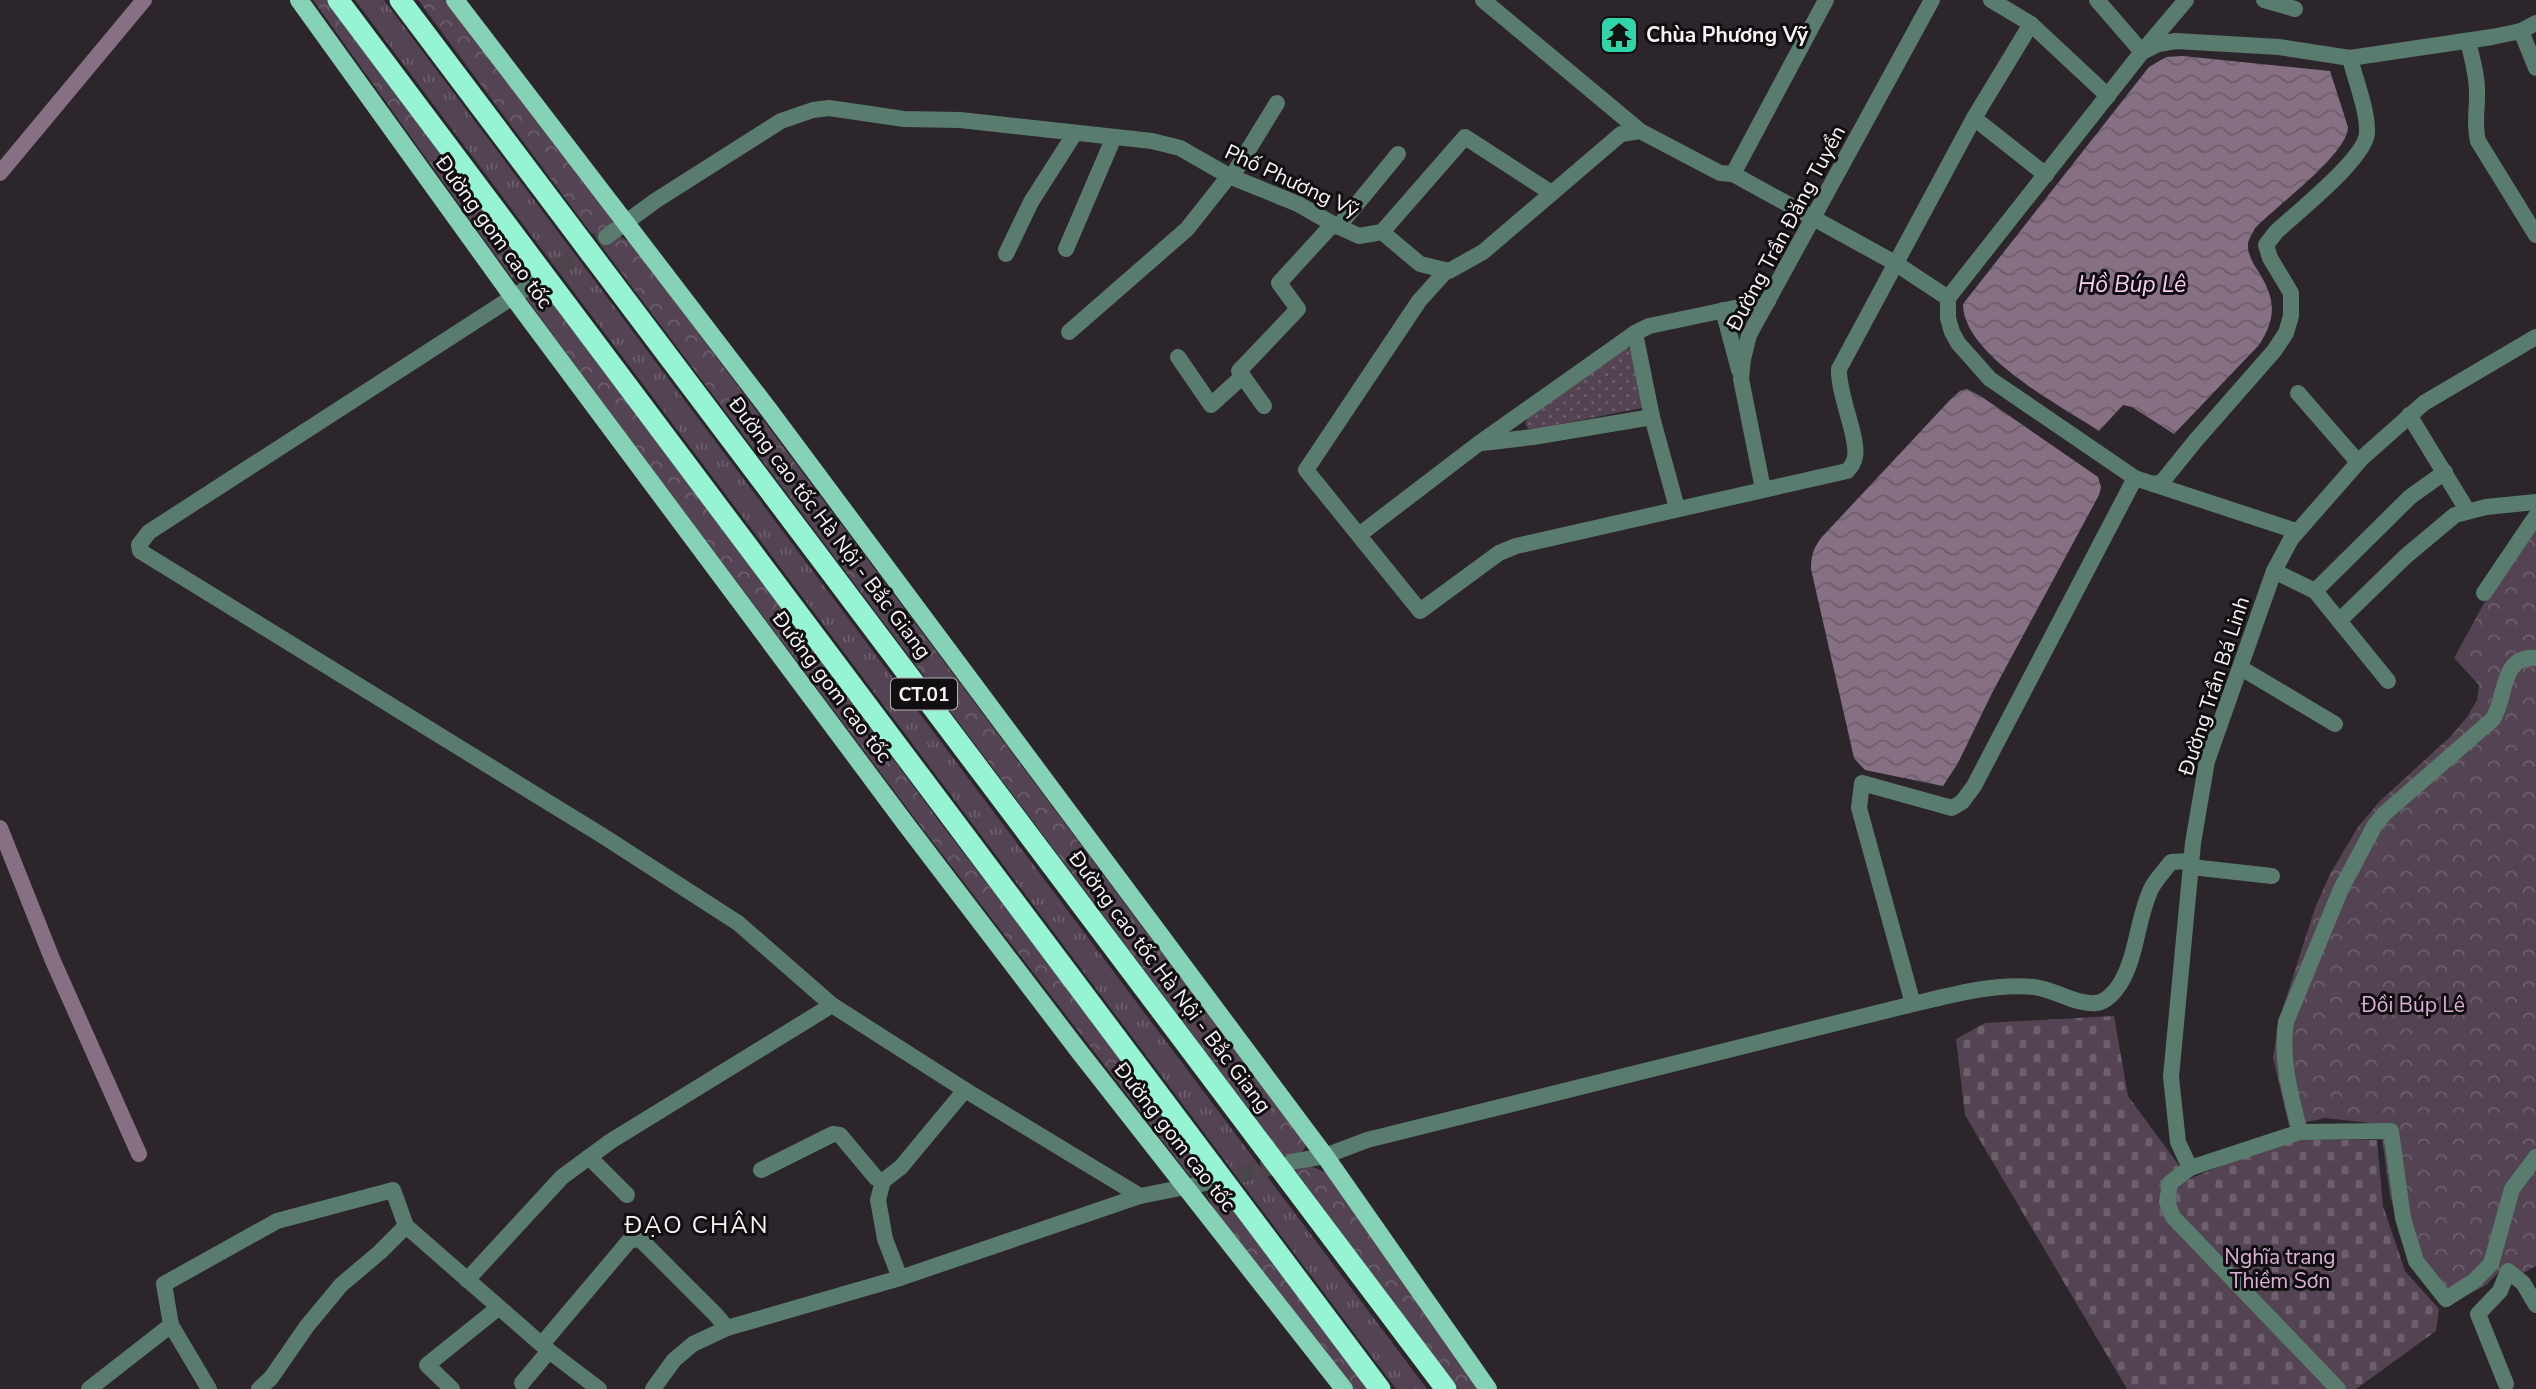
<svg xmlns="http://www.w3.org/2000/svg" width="2536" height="1389" font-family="'Nunito Sans',sans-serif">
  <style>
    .grass { fill: url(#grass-tufts) }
    .forest { fill: url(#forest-crowns) }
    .cemetery { fill: url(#cemetery-stones) }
    .park { fill: url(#park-dots) }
    .water { fill: url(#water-waves) }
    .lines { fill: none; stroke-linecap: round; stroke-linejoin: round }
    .canal { stroke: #877084; stroke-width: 16 }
    .minor-tunnel { stroke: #4b444a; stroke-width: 16; stroke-dasharray: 16 8; stroke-linecap: butt }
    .minor { stroke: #597c6f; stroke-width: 16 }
    .major { stroke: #85d2b7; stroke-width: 18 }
    .highway { stroke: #96f4d4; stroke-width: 21 }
    .labels { text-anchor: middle; stroke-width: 6; stroke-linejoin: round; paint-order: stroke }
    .shield { fill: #120f12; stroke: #b3afb2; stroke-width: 2 }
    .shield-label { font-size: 19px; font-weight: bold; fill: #f8f3f7 }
    .poi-label { font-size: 21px; font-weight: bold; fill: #f8f3f7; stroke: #120f12; text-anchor: start }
    .street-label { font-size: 21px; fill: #f8f3f7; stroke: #120f12 }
    .park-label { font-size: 21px; fill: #dcb1d6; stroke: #120f12 }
    .water-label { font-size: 23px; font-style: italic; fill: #fbcef5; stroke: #120f12 }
    .quarter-label { font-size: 24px; letter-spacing: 2px; fill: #f8f3f7; stroke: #120f12 }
  </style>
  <defs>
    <pattern id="grass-tufts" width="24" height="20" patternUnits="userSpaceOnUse" patternTransform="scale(1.75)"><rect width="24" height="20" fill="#544352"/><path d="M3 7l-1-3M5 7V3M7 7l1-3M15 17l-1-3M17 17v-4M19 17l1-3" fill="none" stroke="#6d5f6c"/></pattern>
    <pattern id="forest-crowns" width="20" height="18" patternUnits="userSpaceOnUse" patternTransform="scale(1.75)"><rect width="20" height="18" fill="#544352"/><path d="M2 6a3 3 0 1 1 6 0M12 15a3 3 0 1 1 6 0" fill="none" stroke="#6d5f6c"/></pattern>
    <pattern id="cemetery-stones" width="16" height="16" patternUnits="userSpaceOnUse" patternTransform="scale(1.75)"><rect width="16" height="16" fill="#544352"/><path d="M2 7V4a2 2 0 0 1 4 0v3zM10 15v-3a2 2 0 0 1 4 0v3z" fill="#6d5f6c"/></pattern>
    <pattern id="park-dots" width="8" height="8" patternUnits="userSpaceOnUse" patternTransform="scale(1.75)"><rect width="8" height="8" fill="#544352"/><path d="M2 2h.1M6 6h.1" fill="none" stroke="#6d5f6c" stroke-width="1.8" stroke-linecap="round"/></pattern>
    <pattern id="water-waves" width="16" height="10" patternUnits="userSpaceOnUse" patternTransform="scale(1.75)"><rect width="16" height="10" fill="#877084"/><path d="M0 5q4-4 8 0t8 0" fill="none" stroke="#6c5e6a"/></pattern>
  </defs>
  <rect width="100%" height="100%" fill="#2c252b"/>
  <path class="grass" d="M355,0H384L1427,1389H1396Z"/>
  <g class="forest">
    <path d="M313,0H330L535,276L520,284L511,277Z"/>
    <path d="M418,0H445L604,205L612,217V224L598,236L591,233Z"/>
    <path d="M620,236L631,243L1155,944L1303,1136L1306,1146L1301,1153L1288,1156L1283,1155L602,247Z"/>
    <path d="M542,285L939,821L1211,1176L1193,1178L1188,1174L919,824L650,466L526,298L525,296Z"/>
    <path d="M2536,529V1266L2523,1273L2504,1267L2486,1285L2444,1308L2411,1263L2390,1196L2380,1124L2325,1118L2289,1126L2273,1058L2280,1017L2315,908L2330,874L2358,827L2379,802L2451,736L2467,717L2477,700L2479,685L2454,658L2488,596Z"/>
    <path d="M1310,1166L1328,1173L1478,1389H1458L1295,1170Z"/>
    <path d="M1218,1185L1369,1389H1353L1213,1208L1206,1194Z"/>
  </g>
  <path class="cemetery" d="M2114,1016L2128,1096L2189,1179L2286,1140H2377L2383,1206L2405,1271L2439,1309L2436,1331L2356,1389H2127L1965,1115L1956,1039L1985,1023Z"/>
  <path class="park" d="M1626,347L1631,349L1644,406L1642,408L1535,429H1528L1525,423L1529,417Z"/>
  <g class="water">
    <path d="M2183,56L2330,71L2348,127C2348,154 2276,206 2255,228C2253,232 2249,239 2248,243C2247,255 2254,265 2260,274C2276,301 2276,319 2259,345L2174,434L2132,407L2123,405L2099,431C2061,406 1963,355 1963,304L2149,67L2166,57Z"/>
    <path d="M1967,389L1982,397L2098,477L2101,487L2099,495L1992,693L1958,763L1943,786L1865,770L1854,758L1811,569C1811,556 1813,549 1821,538L1950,400L1960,391Z"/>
  </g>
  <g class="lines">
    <g class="canal">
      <path d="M0,173L144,0"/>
      <path d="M0,828L53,961L139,1154"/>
    </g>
    <g class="minor-tunnel">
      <path d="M538,281L606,237"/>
      <path d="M1215,1181L1285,1164"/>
    </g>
    <g class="minor">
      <path d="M1483,0L1640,131"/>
      <path d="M1991,0L2031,24L2108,96"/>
      <path d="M2097,0L2142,52L2186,0"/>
      <path d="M2264,0L2295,9"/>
      <path d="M2521,31L2536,68"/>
      <path d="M2468,41C2472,59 2478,77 2477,96C2477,112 2474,125 2478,141L2536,235"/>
      <path d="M2350,58C2355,79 2368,111 2367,133C2366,158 2296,213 2276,232L2266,245L2270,258L2291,293V316L2286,333L2274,351L2196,440L2162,482L2153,484L2135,478L1990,379L1958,343L1952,332L1948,318V298L2142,52L2158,44L2176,41L2279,47L2350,58L2492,37L2521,31L2536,23"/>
      <path d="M1974,118L2046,175"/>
      <path d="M1733,174L1826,0"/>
      <path d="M1231,178L1277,103"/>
      <path d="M1338,227L1398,154"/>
      <path d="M1382,232L1465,137L1550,192"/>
      <path d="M606,237L655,201L781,121L813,110L829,108L904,119L960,120L1152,141L1180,148L1229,176L1298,204L1333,224L1359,236L1382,232L1420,264L1449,271L1483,252L1621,134L1640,131L1720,173L1733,174L1895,263L1948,298"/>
      <path d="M1066,249L1114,137"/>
      <path d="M1006,254L1031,202L1075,133"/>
      <path d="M1446,271L1419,301L1306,470L1420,611L1499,553L1516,546L1847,471C1851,467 1854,463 1855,457C1859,438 1838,395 1839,369L1974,118L2031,24"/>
      <path d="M536,282L149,532L139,545L140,551L603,836L738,923L832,1005"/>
      <path d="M1723,310L1739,370"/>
      <path d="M1069,332L1187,229L1229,176"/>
      <path d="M1635,333L1652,417L1677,508"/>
      <path d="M1178,357L1211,405L1243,376"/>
      <path d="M2298,393L2358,462"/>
      <path d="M1264,406L1239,371L1298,309L1279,283L1333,224"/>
      <path d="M2409,415L2467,510"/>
      <path d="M1482,443L1533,437L1652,417"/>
      <path d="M2153,484L2296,531"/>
      <path d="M1763,489L1741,379L1743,359L1749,335L1932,0"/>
      <path d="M1359,535L1478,444L1635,333L1649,326L1768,301"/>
      <path d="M2274,571L2315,591L2388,681"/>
      <path d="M2315,591L2410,497L2445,472"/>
      <path d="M2484,593L2536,516"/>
      <path d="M2340,620L2406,556L2455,515L2486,507L2536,502"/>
      <path d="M2241,668L2335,724"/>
      <path d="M2191,867L2272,876"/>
      <path d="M1913,1004L1859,808L1862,783L1952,808L1962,802L1974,786L2135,478"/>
      <path d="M2300,1132C2291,1097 2280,1058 2286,1022L2341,889L2375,825L2384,814L2493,719C2507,697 2500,655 2536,658"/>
      <path d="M589,1157L627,1195"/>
      <path d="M1291,1162L1325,1156L1367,1140L1913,1004C1952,995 1993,983 2034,987C2054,989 2075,1005 2096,1003C2106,1002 2115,992 2120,984C2138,954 2137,917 2152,887C2157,878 2165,870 2171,862L2191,861"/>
      <path d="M2190,1168L2178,1142L2171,1077L2193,843L2207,761L2274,571L2291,539L2362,458L2424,403L2536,337"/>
      <path d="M761,1170L833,1134L840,1135L876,1178L883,1181"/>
      <path d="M900,1278L885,1239L878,1200L883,1181L901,1167L965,1090"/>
      <path d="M467,1280L562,1177L611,1141L832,1005L965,1090L1140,1196"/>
      <path d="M542,1344L629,1241L636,1239L643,1242L716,1315L727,1328"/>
      <path d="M522,1383L549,1351"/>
      <path d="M2506,1384L2478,1314L2500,1291L2508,1271L2523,1283L2536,1305"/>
      <path d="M89,1389L171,1325"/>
      <path d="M209,1389L171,1325L164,1284L277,1221L393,1190L406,1226L549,1351L599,1389"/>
      <path d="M259,1389L271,1378L307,1326L341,1285L380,1252L406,1226"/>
      <path d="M452,1389L427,1365L498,1308"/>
      <path d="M653,1389L674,1360L693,1344L727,1328L900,1278L1140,1196L1211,1182"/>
      <path d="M2338,1389L2173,1217L2167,1202L2170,1183L2190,1168L2300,1132L2391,1131L2403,1218L2416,1261L2446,1299L2474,1281L2491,1264L2512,1189L2536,1157"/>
    </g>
    <g class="major">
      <path d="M299,0L513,297L905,823L1078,1050L1344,1389"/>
      <path d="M455,0L769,410L1325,1156L1488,1389"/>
    </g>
    <g class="highway">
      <path d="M338,0L1380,1389"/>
      <path d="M400,0L1446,1389"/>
    </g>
  </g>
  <defs>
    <symbol id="temple-square" viewBox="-11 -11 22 22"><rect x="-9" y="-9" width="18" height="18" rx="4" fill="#31d4a9" stroke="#120f12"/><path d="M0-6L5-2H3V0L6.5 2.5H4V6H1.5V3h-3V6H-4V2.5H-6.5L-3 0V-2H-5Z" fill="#111"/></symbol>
  </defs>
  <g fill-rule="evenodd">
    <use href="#temple-square" x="1597" y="13" width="44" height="44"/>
  </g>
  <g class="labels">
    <rect class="shield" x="891" y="678.5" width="66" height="31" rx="5"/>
    <g class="shield-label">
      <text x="924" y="701">CT.01</text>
    </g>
    <g class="poi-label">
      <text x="1646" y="42">Chùa Phương Vỹ</text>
    </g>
    <g class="street-label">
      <text transform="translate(1292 181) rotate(25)" y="7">Phố Phương Vỹ</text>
      <text transform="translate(1786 228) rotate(-62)" y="7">Đường Trần Đăng Tuyển</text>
      <text transform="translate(494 232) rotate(54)" y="7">Đường gom cao tốc</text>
      <text transform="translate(830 528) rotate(53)" y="7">Đường cao tốc Hà Nội - Bắc Giang</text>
      <text transform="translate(2214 686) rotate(-72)" y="7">Đường Trần Bá Linh</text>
      <text transform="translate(832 687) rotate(53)" y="7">Đường gom cao tốc</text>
      <text transform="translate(1170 982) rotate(53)" y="7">Đường cao tốc Hà Nội - Bắc Giang</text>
      <text transform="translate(1175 1137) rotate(52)" y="7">Đường gom cao tốc</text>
    </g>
    <g class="park-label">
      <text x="2413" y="1012">Đồi Búp Lê</text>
      <text x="2280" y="1264">Nghĩa trang<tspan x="2280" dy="24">Thiềm Sơn</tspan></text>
    </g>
    <g class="water-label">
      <text x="2132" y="292">Hồ Búp Lê</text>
    </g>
    <g class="quarter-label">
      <text x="697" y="1233">ĐẠO CHÂN</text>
    </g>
  </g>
</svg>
